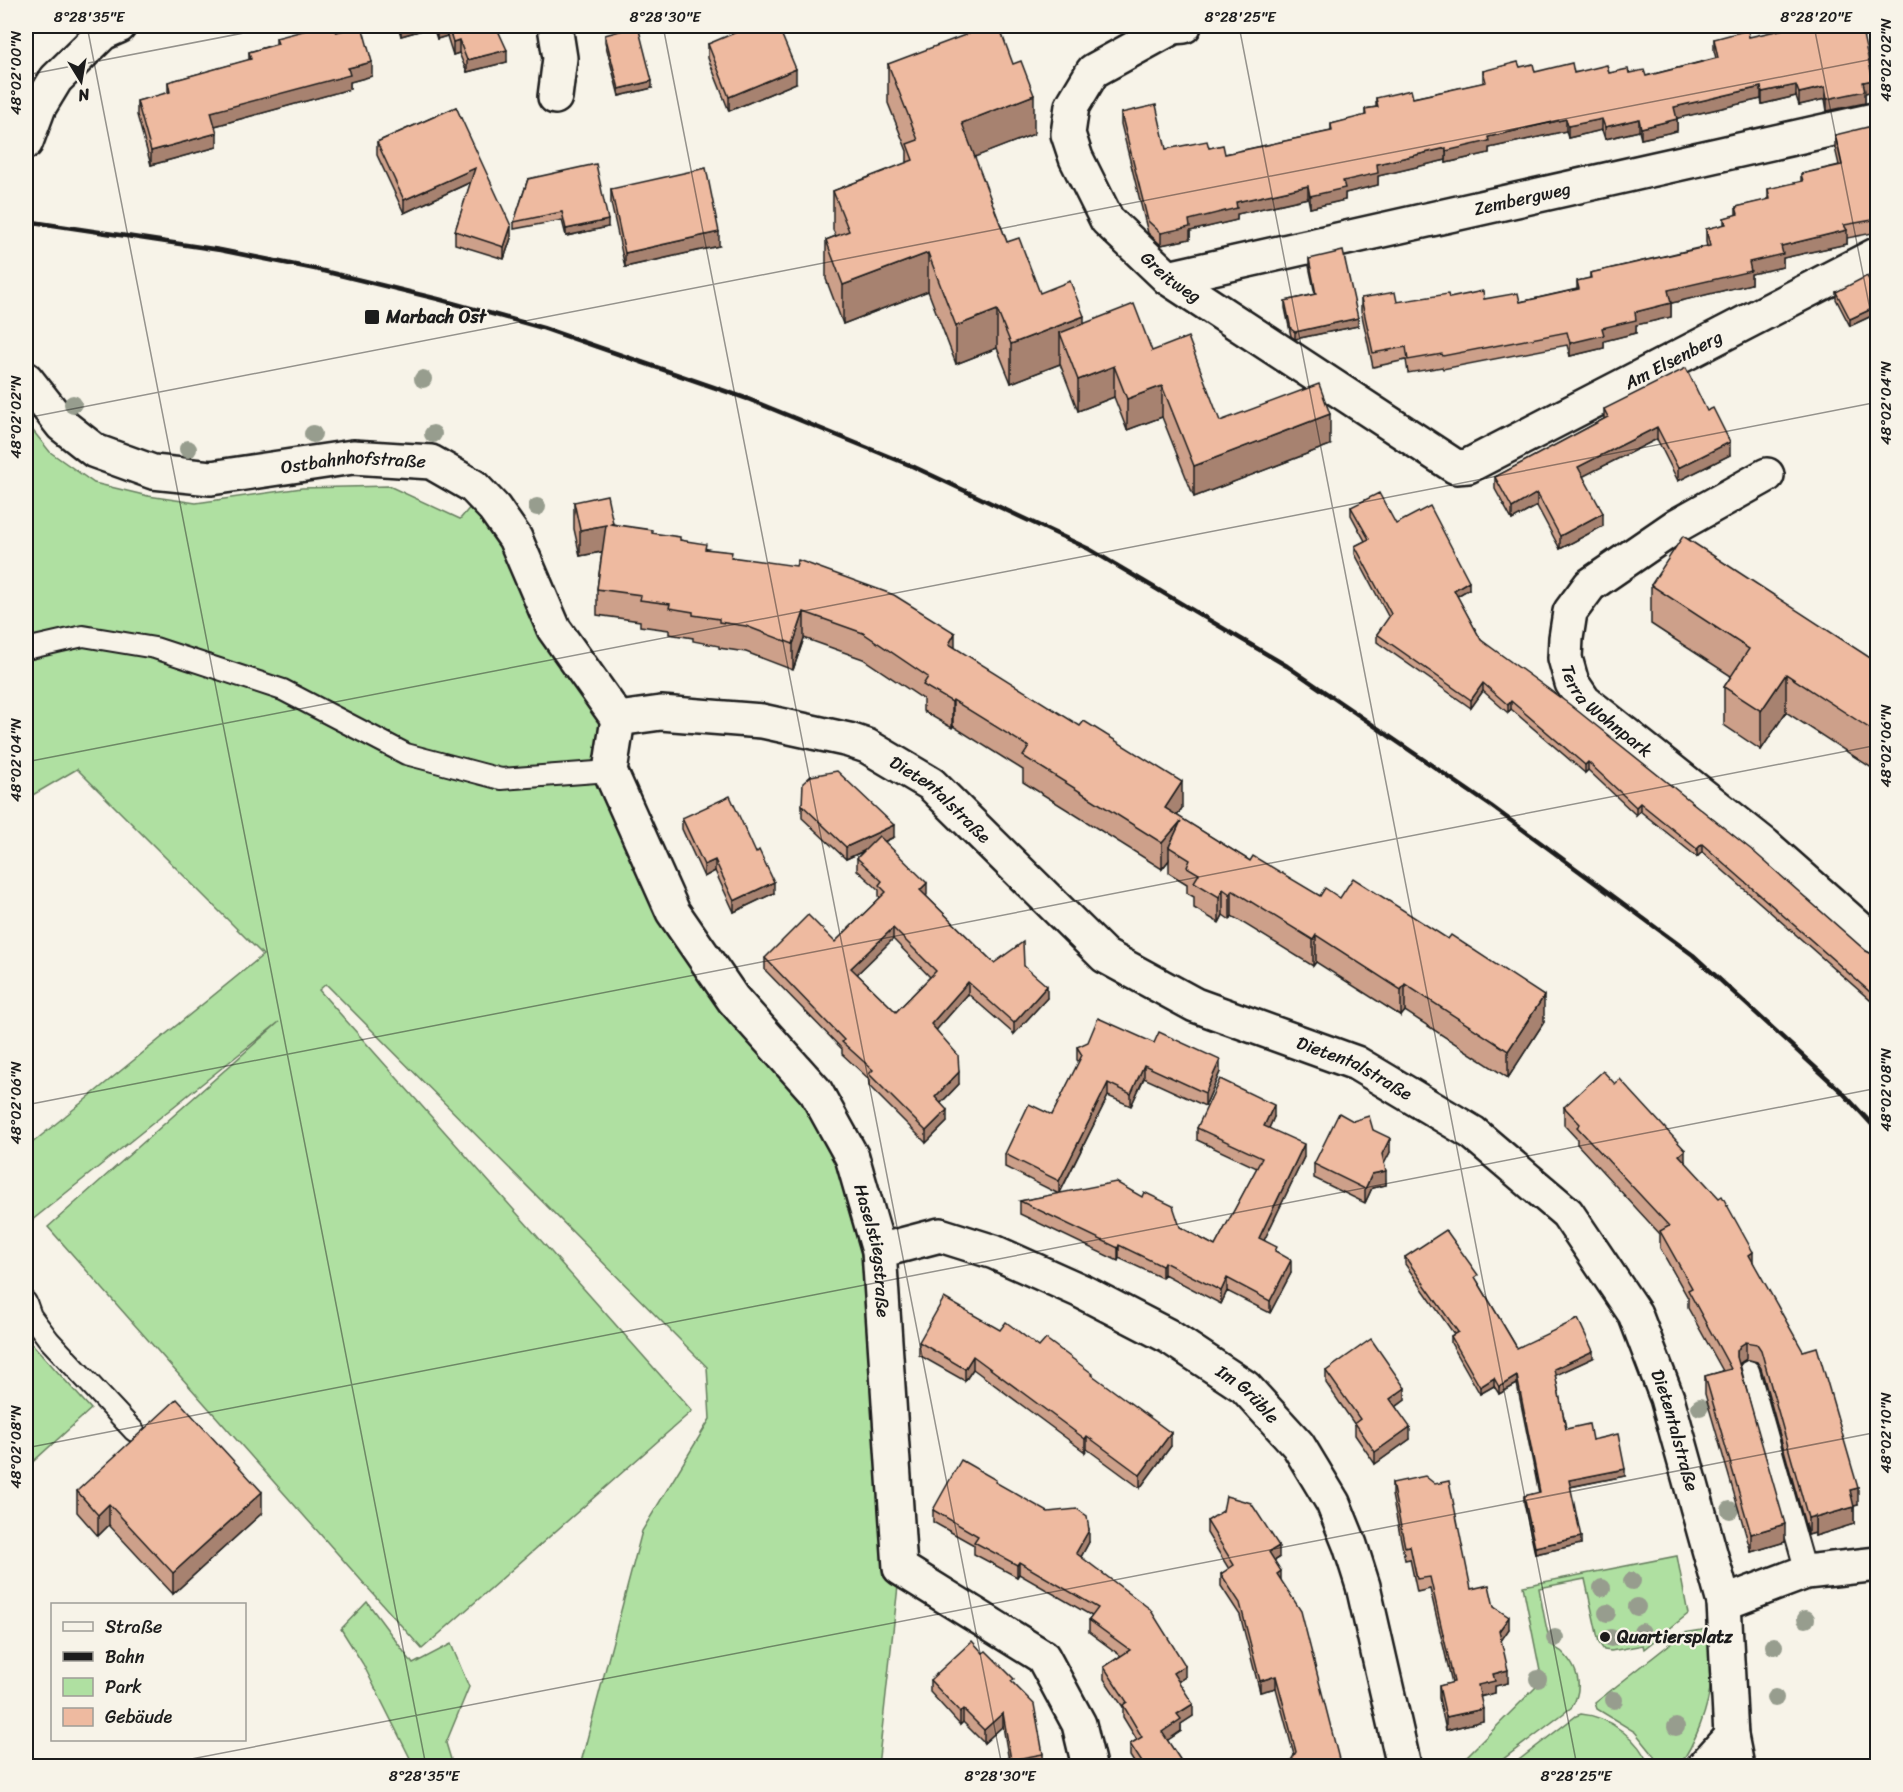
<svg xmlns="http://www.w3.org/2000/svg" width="1903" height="1792" font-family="Sriracha,sans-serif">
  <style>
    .green { fill: #afe0a1; stroke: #667e5e; stroke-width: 1.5 }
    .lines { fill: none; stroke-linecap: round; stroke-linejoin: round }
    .service-casing { stroke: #1c1c1c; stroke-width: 24 }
    .minor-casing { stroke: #1c1c1c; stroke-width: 38 }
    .service { stroke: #f7f3e8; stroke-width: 20 }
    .minor { stroke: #f7f3e8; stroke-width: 33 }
    .rail { stroke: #1c1c1c; stroke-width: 4.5 }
    .tree { fill: #979d8e }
    .wall { fill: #cda08a; stroke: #1c1c1c; stroke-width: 1.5; fill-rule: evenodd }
    .shaded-wall { fill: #a78270; stroke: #1c1c1c; stroke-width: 1.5 }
    .building { fill: #eebaa0; stroke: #1c1c1c; stroke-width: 1.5; fill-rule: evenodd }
    .ticks { fill: none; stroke: #1c1c1c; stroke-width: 1.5; stroke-opacity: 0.45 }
    .poi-dot { fill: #1c1c1c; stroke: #f7f3e8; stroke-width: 2 }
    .labels { text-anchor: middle; stroke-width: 4.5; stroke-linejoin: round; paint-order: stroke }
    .street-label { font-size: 18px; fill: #1c1c1c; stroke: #f7f3e8 }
    .poi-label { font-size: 18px; font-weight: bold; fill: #1c1c1c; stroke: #f7f3e8; text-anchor: start }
    .neatline { fill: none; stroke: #1c1c1c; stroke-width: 2 }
    .ticks-label { font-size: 15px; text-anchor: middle; fill: #1c1c1c }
  </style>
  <rect width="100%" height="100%" fill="#f7f3e8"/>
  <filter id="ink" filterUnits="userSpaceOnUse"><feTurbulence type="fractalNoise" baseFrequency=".0167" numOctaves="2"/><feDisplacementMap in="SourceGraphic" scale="12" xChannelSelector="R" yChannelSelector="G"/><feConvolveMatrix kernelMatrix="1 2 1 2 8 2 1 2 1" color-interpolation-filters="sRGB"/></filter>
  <g filter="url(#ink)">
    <g class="green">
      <path d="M26,422L50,452L94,483L148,496L196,503L302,488L389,486L460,519L472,505L515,538L618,719L610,771L673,912L852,1157L900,1568L878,1766H580L642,1531L710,1419L707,1367L326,984L319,990L692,1411L422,1649L48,1227L279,1022L26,1225V1148L263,955L77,769L26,799Z"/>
      <path d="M26,1337L91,1409L26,1468Z"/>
      <path d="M1677,1556L1688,1614L1644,1649L1643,1645L1611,1651L1604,1650L1599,1643L1585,1579L1539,1588C1541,1598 1547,1637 1551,1643C1553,1647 1559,1650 1562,1652C1578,1668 1584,1686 1572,1707L1494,1766H1457L1542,1681L1523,1586Z"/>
      <path d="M367,1602L413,1664L451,1644L469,1687L446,1743L453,1766H414L363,1664L341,1629Z"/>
      <path d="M1708,1629C1710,1646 1713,1663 1711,1680C1709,1707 1695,1744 1679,1766H1659L1652,1753L1635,1732L1597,1709L1595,1703L1684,1633Z"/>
      <path d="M1581,1714C1609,1716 1640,1740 1649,1766H1511L1576,1716Z"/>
    </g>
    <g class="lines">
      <defs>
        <g id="service">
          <path d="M26,649L83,636L155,648L283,690L406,754L501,779L610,771"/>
          <path d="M26,1302L31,1316L49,1340L134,1431"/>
          <path d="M1749,1371L1806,1572"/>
        </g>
        <g id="minor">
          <path id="s1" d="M1184,26L1173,27L1093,71L1072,106L1068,134L1076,158L1107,220L1168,278L1456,467L1468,466L1878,254"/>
          <path d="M555,97L560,58L555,26"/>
          <path d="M26,142L39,107L56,79L103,33L119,26"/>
          <path id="s2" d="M1168,278L1878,119"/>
          <path id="s3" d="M26,379L62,425L95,451L153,472L211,478L353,457L431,462L473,486L494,508L515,538L554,629L618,719"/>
          <path id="s4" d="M1767,475L1676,526L1590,585L1570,612L1566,638L1565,658L1572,683L1584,701L1765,845L1878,945"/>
          <path id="s5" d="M618,719L661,713L762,721L849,740L867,746L931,784L1105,956L1195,1005L1356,1063L1473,1133L1567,1213L1635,1314L1667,1398L1724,1603L1731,1736L1737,1766"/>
          <path id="s6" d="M618,719L610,771L673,912L733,999L816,1092L852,1157L879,1251L900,1568L1043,1657L1079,1724L1089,1766"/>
          <path id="s7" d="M879,1251L940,1235L994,1252L1081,1291L1168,1336L1245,1387L1298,1445L1333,1503L1350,1545L1363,1586L1404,1766"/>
          <path d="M1724,1603L1806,1572L1878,1564"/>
          <path d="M1704,1766L1731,1736"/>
        </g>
      </defs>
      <use href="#service" class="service-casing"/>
      <use href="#minor" class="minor-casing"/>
      <use href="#service" class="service"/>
      <use href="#minor" class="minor"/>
      <path class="rail" d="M26,221L220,250L315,269L438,299L543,328L748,399L912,466L1089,549L1287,666L1491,806L1693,955L1842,1092L1878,1131"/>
    </g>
    <g class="tree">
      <circle cx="423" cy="379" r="9"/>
      <circle cx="73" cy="404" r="9"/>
      <circle cx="313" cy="434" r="9"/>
      <circle cx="433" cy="434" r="9"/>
      <circle cx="188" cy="449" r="9"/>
      <circle cx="537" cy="507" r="9"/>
      <circle cx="1700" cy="1407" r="9"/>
      <circle cx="1730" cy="1510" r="9"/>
      <circle cx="1632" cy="1581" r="9"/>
      <circle cx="1602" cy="1588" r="9"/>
      <circle cx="1637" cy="1607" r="9"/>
      <circle cx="1607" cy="1613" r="9"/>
      <circle cx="1806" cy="1619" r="9"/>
      <circle cx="1642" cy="1632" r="9"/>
      <circle cx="1555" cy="1638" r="9"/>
      <circle cx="1611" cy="1638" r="9"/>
      <circle cx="1774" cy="1646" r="9"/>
      <circle cx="1538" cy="1679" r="9"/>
      <circle cx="1775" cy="1698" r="9"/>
      <circle cx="1614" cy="1700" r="9"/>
      <circle cx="1676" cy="1727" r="9"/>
    </g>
    <g class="wall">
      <path d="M398,26H496L507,62L467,72L459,53L453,55L447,36L437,39L433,27L401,36Z"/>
      <path d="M336,32L372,76L350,82V89L215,126L217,147L151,165L137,115V101L168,93V82L249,60V52L276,44V38Z"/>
      <path d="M605,35L652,88L619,96L605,42Z"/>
      <path d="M1749,37L1873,91L1865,93V103L1827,111L1825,99L1799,105L1796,96L1762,104L1761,99L1677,118V131L1641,139L1639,131L1605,139L1602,130L1568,138L1566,131L1489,148V153L1446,163V160L1378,176V185L1345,193V200L1310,208L1308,198L1237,214V220L1190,231V239L1161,245L1148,233L1121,124V113L1166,149L1209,148L1225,154L1331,131V124L1365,116V109L1376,107V98H1413L1483,83V71L1520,67L1535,72L1629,73L1646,76L1716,58L1714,51V39Z"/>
      <path d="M708,44L796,83L729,111L708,58Z"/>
      <path d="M888,64L1034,134L974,157L1007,242L1040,293L1084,324L1152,351L1220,421L1330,445L1194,497L1162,417L1127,430L1114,397L1078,411L1060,364L1011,383L997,348L956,364L928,291L843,324L826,279V240L836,236L833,230V191L907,163V151L888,103Z"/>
      <path d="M456,107L511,238L504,259L455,244V231L471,182L404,213L377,155V142Z"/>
      <path d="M1835,135L1878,155V232L1847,238V244L1783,258V267L1751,274V284L1671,303V317L1636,325V333L1604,341V348L1570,356L1567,345L1443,369L1442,367L1408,373L1406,360L1373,367L1361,311V298L1397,302L1449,298L1484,299L1520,302L1577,289V281L1590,278V273L1707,246L1706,242V229L1724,225V218L1736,215V207L1768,200V189L1801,182V174L1839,165L1835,148Z"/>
      <path d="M528,179L608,227L566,236L562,220L514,229V222Z"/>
      <path d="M611,189L719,246L625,267L611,203Z"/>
      <path d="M1309,259L1358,326L1295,339L1291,336L1285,308V301L1315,294L1309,266Z"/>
      <path d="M1836,292L1878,298V313L1850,326L1836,299Z"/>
      <path d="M1604,409L1707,411L1730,455L1678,481L1657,439L1583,476L1603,526L1560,549L1537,506L1512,520L1495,489V477L1604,419Z"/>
      <path d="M574,502L613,524L680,540L732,557L955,648L1182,808L1177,816L1250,861L1320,896L1340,898L1544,1022L1508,1078L1405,1011L1401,1016L1316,962L1313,966L1232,916L1230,920L1223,915L1219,923L1194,908V897L1187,893V884L1169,873V860L1162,869L1023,782V770L953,726L952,728L923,711V699L863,659L804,638L793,670L746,652L719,648V646L693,641V638L669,634V630L640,626V621L597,615V589L602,552L580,556L574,529Z"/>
      <path d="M1351,507L1396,524L1469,589L1457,596L1481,640L1866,951L1878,958V1007L1702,852L1697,857L1640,811L1636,815L1588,770L1585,773L1511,709L1508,713L1483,691L1471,708L1377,642V634L1389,618L1355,554V546L1365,541L1351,515Z"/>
      <path d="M1651,585L1878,663V773L1872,768L1786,712L1761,750L1724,725V687L1731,676L1651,624Z"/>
      <path d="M802,805L894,837L884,842L926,896L994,963L1024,966L1047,998L1014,1034L968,994L936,1030L959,1084L941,1103L947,1122L926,1143L869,1086V1079L842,1054V1049L765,970V958L835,942L880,898L879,896V890L857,870V858L864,851L846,859L802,818ZM893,939L930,977L896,1012L857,974Z"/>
      <path d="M682,818L774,893L734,912L715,871L704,877L682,829Z"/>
      <path d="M1154,1043L1220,1072L1205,1106L1144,1078L1131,1106L1108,1096L1060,1193L1180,1227L1215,1246L1257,1168L1197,1140V1128L1274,1117L1269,1128L1304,1157L1264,1240L1277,1252L1291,1273L1270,1313L1227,1291L1221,1304L1164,1274L1162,1278L1119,1258L1118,1261L1020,1214V1201L1059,1194L1005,1167V1154L1052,1115L1079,1062L1077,1060V1047Z"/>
      <path d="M1564,1107L1685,1162L1753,1262L1858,1505L1854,1506V1524L1815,1536V1533L1808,1535L1761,1368L1757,1362L1746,1359L1740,1364L1785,1542L1751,1552L1705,1394V1376L1723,1371L1688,1308V1298L1660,1248V1234L1577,1144V1139L1564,1125Z"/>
      <path d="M1353,1121L1373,1130L1390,1152L1384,1163L1386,1185L1372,1188L1365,1203L1314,1178V1164Z"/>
      <path d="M1405,1257L1478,1282L1517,1348L1593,1358L1555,1375L1566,1429L1592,1440L1625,1476L1570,1487L1581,1544L1535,1554L1524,1503V1496L1539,1493L1517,1384L1499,1394L1494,1386L1480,1394L1451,1343V1336L1454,1334L1405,1264Z"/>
      <path d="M1000,1330L1039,1347L1093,1376L1171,1446L1140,1488L1087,1449L1085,1452L973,1369L965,1381L919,1355V1342Z"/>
      <path d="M1326,1371L1405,1400L1396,1407L1410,1439L1375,1464L1355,1435V1425L1326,1383Z"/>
      <path d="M996,1483L1089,1542L1081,1557L1185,1677L1178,1681L1193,1716L1181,1724V1731L1167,1740L1185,1767H1137L1130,1756V1744L1137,1740L1123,1717V1707L1104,1679V1667L1121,1656L1089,1632V1620L1092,1616L1019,1574L1017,1577L974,1554V1545L933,1522V1510Z"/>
      <path d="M1392,1483L1471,1589L1494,1607L1509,1629L1501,1640L1508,1683L1495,1686V1693L1480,1697L1483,1721L1446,1730L1439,1698V1686L1452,1683L1430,1589L1417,1592L1410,1559L1405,1560L1392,1495Z"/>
      <path d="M77,1491L262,1513L173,1594L109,1525L98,1536L77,1512Z"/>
      <path d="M1207,1521L1279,1558L1274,1561L1341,1767L1294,1755L1276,1688L1260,1692L1240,1615L1221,1586V1574L1229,1569L1207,1533Z"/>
      <path d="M930,1680L1014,1684L1043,1754V1767H1010L1003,1726L984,1743L963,1722L960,1725L930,1692Z"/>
    </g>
    <g class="shaded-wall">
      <path d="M401,26H433V27L401,36Z"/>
      <path d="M441,26H447V36L437,39V27Z"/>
      <path d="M459,40V53L453,55V42Z"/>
      <path d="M507,50V62L467,72V60Z"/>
      <path d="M372,62V76L350,82V89L211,127V112L348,68Z"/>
      <path d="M796,69V83L729,111V97Z"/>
      <path d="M1873,80V91L1865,93V103L1827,111V99L1863,82Z"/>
      <path d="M652,81V88L619,96V89Z"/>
      <path d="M1796,85V96L1762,104V92Z"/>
      <path d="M1761,87V99L1674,119V107Z"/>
      <path d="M1825,87V99L1799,105V93Z"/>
      <path d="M1034,95V134L962,162V123Z"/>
      <path d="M1566,119V131L1489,148V153L1446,163V151L1488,137Z"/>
      <path d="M1602,119V130L1568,138V126Z"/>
      <path d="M1639,119V131L1605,139V127Z"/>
      <path d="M1677,119V131L1641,139V128Z"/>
      <path d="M217,133V147L151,165V151Z"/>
      <path d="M1446,148V160L1378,176V185L1345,193V200L1310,208V196L1343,181L1377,164Z"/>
      <path d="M475,168V180L404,213V200Z"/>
      <path d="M1308,186V198L1237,214V220L1190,231V239L1161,245V233L1189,220L1236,202Z"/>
      <path d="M608,220V227L566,236V229Z"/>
      <path d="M511,226V238L504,259V247Z"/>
      <path d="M1847,230V244L1783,258V267L1751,274V284L1668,304V290L1749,262L1781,246Z"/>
      <path d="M719,232V246L625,267V253Z"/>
      <path d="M928,253V291L843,324V285Z"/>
      <path d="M1671,303V317L1636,325V333L1604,341V348L1570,356V343L1635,312Z"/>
      <path d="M1878,306V313L1850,326V319Z"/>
      <path d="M997,310V348L956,364V326Z"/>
      <path d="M1084,316V355L1060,333V364L1011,383V344Z"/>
      <path d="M1358,318V326L1295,339V332Z"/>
      <path d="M1114,366V397L1078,411V380Z"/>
      <path d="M1162,386V417L1127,430V399Z"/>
      <path d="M1330,414V445L1194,497V466Z"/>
      <path d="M1657,427V439L1578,479V467Z"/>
      <path d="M1730,442V455L1678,481V468Z"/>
      <path d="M1537,493V506L1512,520V508Z"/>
      <path d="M1603,513V526L1560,549V536Z"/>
      <path d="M606,525V551L580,556V530Z"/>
      <path d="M1469,581V589L1454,598V590Z"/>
      <path d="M804,612V638L793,670V644Z"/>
      <path d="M955,633V659L949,644Z"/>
      <path d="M1786,674V712L1761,750V711Z"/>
      <path d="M1483,683V691L1471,708V700Z"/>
      <path d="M953,700V726L952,728V702Z"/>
      <path d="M1511,701V709L1508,713V705Z"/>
      <path d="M1588,762V770L1585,773V765Z"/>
      <path d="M1182,782V808L1165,834V808Z"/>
      <path d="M1640,803V811L1636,815V807Z"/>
      <path d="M1181,821L1169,847V860L1162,869V843Z"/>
      <path d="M894,825V837L846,859V847Z"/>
      <path d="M1702,844V852L1697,857V849Z"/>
      <path d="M715,860V871L704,877V865Z"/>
      <path d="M774,882V893L734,912V901Z"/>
      <path d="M927,883V895L920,901V890Z"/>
      <path d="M1223,889V915L1219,923V897Z"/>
      <path d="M1232,890V916L1230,920V894Z"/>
      <path d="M893,928V939L851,980V968Z"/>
      <path d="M1316,935V962L1313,966V940Z"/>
      <path d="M968,982V994L931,1036V1024Z"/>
      <path d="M1405,984V1011L1401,1016V990Z"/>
      <path d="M1047,986V998L1014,1034V1023Z"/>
      <path d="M1544,996V1022L1508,1078V1051Z"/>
      <path d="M1220,1060V1072L1205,1106V1093Z"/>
      <path d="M1144,1065V1078L1131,1106V1094Z"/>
      <path d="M959,1072V1084L935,1109V1097Z"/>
      <path d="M1108,1083V1096L1059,1194V1181Z"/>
      <path d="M1274,1105V1117L1264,1139V1126Z"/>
      <path d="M947,1110V1122L926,1143V1131Z"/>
      <path d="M1390,1138V1152L1382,1168V1154Z"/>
      <path d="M1304,1144V1157L1259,1251V1238Z"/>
      <path d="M1685,1150V1167L1679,1155Z"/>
      <path d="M1386,1171V1185L1372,1188L1365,1203V1189L1372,1174Z"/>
      <path d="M1119,1245V1258L1118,1261V1248Z"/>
      <path d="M1753,1252V1270L1749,1255Z"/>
      <path d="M1291,1260V1273L1270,1313V1301Z"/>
      <path d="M1164,1262V1274L1162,1278V1266Z"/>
      <path d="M1227,1278V1291L1221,1304V1291Z"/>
      <path d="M1746,1342V1359L1740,1363L1737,1369V1351L1740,1346Z"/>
      <path d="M1593,1351V1358L1554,1376V1369Z"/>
      <path d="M973,1356V1369L965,1381V1369Z"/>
      <path d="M1517,1376V1384L1499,1394V1387Z"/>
      <path d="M1494,1378V1386L1480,1394V1387Z"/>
      <path d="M1405,1388V1400L1390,1411V1399Z"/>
      <path d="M1410,1427V1439L1375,1464V1452Z"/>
      <path d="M1171,1433V1446L1140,1488V1475Z"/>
      <path d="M1087,1436V1449L1085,1452V1439Z"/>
      <path d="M1625,1469V1476L1569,1487V1480Z"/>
      <path d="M1858,1488V1505L1850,1507V1490Z"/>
      <path d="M262,1492V1513L173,1594V1573Z"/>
      <path d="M109,1504V1525L98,1536V1515Z"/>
      <path d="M1854,1507V1524L1815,1536V1518Z"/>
      <path d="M1815,1516V1533L1808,1535V1518Z"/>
      <path d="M1785,1524V1542L1751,1552V1534Z"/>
      <path d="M1089,1530V1542L1076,1566V1553Z"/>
      <path d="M1581,1537V1544L1535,1554V1547Z"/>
      <path d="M1279,1546V1558L1269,1564V1552Z"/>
      <path d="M1019,1562V1574L1017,1577V1565Z"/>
      <path d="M1281,1571V1583L1277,1574Z"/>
      <path d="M1509,1617V1629L1499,1644V1631Z"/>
      <path d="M1185,1665V1677L1173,1685V1673Z"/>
      <path d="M1508,1670V1683L1495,1686V1693L1478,1697V1685L1493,1674Z"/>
      <path d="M1276,1676V1688L1260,1692V1681Z"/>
      <path d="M1193,1704V1716L1181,1724V1731L1162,1744V1732L1177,1714Z"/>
      <path d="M963,1709V1722L960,1725V1712Z"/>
      <path d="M1483,1709V1721L1446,1730V1717Z"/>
      <path d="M1003,1713V1726L984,1743V1730Z"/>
    </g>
    <g class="building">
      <path d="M322,26H335L336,32L362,26L372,62L348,68L350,75L211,112L217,133L151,151L137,101L170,92L168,82L251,59L249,52L278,44L276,38Z"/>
      <path d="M448,26H496L507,50L467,60L459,40L453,42Z"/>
      <path d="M638,26L652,81L619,89L605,35Z"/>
      <path d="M751,26H778L796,69L729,97L708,44Z"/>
      <path d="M989,26H999L1013,64L1021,61L1034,95L962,123L1007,242L1019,238L1040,293L1070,281L1084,316L1011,344L997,310L956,326L928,253L843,285L826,240L849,231L833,191L913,160L907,144L918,140L888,64Z"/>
      <path d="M1798,26H1861L1873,80L1863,82L1865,91L1827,99L1825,87L1799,93L1796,85L1762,92L1761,87L1674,107L1677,119L1641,128L1639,119L1605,127L1602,119L1568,126L1566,119L1488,137L1489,141L1446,151V148L1377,164L1378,173L1343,181L1345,188L1310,196L1308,186L1236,202L1237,208L1189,220L1190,227L1161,233L1148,221L1121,113L1156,105L1166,149L1207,141L1209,148L1223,145L1225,154L1332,131L1331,124L1366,115L1365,109L1378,107L1376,98L1411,90L1413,98L1486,82L1483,71L1518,62L1520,67L1533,64L1535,72L1572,63L1574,73L1607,65L1609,73L1628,69L1629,73L1644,70L1646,76L1718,58L1714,39L1748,30L1749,37Z"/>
      <path d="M456,107L511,226L504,247L455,231L475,168L404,200L377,142Z"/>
      <path d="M1872,126L1878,155V219L1844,225L1847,230L1781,246L1783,254L1749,262L1751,271L1668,290L1671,303L1635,312L1636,320L1602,328L1604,335L1570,343L1567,332L1443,356L1442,354L1408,360L1406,347L1373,353L1361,298L1395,292L1397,302L1448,294L1449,298L1483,291L1484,299L1518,293L1520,302L1579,289L1577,281L1591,278L1590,273L1710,246L1706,229L1726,224L1724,218L1738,214L1736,207L1770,199L1768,189L1803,181L1801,174L1842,165L1835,135Z"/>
      <path d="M596,164L608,220L566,229L562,212L514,222L528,179Z"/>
      <path d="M706,168L719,232L625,253L611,189Z"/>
      <path d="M1343,251L1358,318L1295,332L1291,329L1285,301L1316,294L1309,259Z"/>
      <path d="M1867,276L1878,298V306L1850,319L1836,292Z"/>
      <path d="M1134,304L1152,351L1188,337L1220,421L1319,384L1330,414L1194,466L1162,386L1127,399L1114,366L1078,380L1060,333Z"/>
      <path d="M1686,368L1707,411L1713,408L1730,442L1678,468L1657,427L1578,467L1603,513L1560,536L1537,493L1512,508L1495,477L1608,417L1604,409Z"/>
      <path d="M1379,493L1396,524L1430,506L1469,581L1454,590L1481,640L1569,704L1753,851L1866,951L1874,955L1878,958V999L1702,844L1697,849L1640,803L1636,807L1588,762L1585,765L1511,701L1508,705L1483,683L1471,700L1377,634L1391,614L1355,546L1369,539L1351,507Z"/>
      <path d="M607,495L613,523L611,524L652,530V533L680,537V540L706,544L705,549L732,552L731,557L796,566L798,560L894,595L955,633L949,644L1080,726L1084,721L1182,782L1165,808L1250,861L1253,856L1320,896L1325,888L1340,898L1353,878L1448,939L1451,935L1544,996L1508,1051L1405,984L1401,990L1316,935L1313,940L1232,890L1230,894L1223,889L1219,897L1194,882L1199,874L1187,867L1190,860L1169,847L1181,821L1162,843L1023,756L1029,747L953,700L952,702L923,685L928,677L863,633L804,612L793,644L746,626L719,622V619L693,615V612L669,608L670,604L640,600L641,595L597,589L606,525L580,530L574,502Z"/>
      <path d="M1683,536L1878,663V734L1872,730L1786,674L1761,711L1724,687L1749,649L1651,585Z"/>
      <path d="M837,771L894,825L846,847L802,805L803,783L811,776Z"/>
      <path d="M730,796L756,853L759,850L774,882L734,901L715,860L704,865L682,818Z"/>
      <path d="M879,836L927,883L920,890L994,963L1023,942L1024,966L1047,986L1014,1023L968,982L931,1024L958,1055L959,1072L935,1097L947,1110L926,1131L869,1074L873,1070L842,1042L844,1040L765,958L808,915L835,942L886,892L879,885L882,881L857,858ZM893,928L936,971L896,1012L851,968Z"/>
      <path d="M1098,1018L1154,1043L1159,1032L1220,1060L1205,1093L1144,1065L1131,1094L1108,1083L1059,1181L1005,1154L1029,1104L1052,1115L1082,1055L1077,1047L1088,1042Z"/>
      <path d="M1603,1071L1615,1084L1620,1079L1685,1150L1679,1155L1719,1198L1722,1196L1753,1252L1749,1255L1803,1351L1817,1347L1858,1488L1850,1490L1854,1507L1815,1518V1516L1808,1518L1761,1350L1757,1344L1746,1342L1740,1346L1737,1351V1357L1785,1524L1751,1534L1705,1376L1731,1369L1688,1290L1692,1288L1660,1231L1669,1226L1577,1127L1580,1124L1564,1107Z"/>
      <path d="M1220,1079L1274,1105L1264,1126L1304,1144L1259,1238L1277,1247L1275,1251L1291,1260L1270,1301L1227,1278L1221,1291L1164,1262L1162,1266L1119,1245L1118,1248L1020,1201L1116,1182L1142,1197L1144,1192L1173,1206L1180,1227L1215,1246L1262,1158L1197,1128Z"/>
      <path d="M1339,1113L1353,1121L1369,1116L1373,1130L1390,1138L1382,1154L1386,1171L1372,1174L1365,1189L1314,1164Z"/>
      <path d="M1446,1230L1478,1275L1475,1277L1517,1348L1578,1319L1593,1351L1554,1369L1566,1429L1589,1424L1592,1440L1618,1434L1625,1469L1569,1480L1581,1537L1535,1547L1524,1496L1540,1492L1517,1376L1499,1387L1494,1378L1480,1387L1451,1336L1458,1332L1405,1257Z"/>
      <path d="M944,1298L1000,1330L1006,1322L1039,1347L1046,1339L1093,1374L1092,1375L1171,1433L1140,1475L1087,1436L1085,1439L973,1356L965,1369L919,1342Z"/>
      <path d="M1371,1339L1405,1388L1390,1399L1410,1427L1375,1452L1355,1423L1360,1419L1326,1371Z"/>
      <path d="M177,1399L262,1492L173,1573L109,1504L98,1515L77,1491Z"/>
      <path d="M961,1460L996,1480L995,1482L1048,1512L1077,1509L1087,1516L1089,1530L1076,1553L1150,1609L1185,1665L1173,1673L1193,1704L1177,1714L1181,1719L1162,1732L1185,1767H1145L1130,1744L1142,1737L1123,1705L1127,1702L1104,1667L1130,1650L1089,1620L1098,1608L1019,1562L1017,1565L974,1542L978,1536L933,1510Z"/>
      <path d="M1425,1476L1435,1484L1449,1481L1471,1589L1489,1585L1494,1607L1509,1617L1499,1631L1508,1670L1493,1674L1495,1681L1478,1685L1483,1709L1446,1717L1439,1686L1454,1682L1430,1577L1417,1579L1410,1546L1405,1547L1392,1483Z"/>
      <path d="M1226,1496L1251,1503L1279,1546L1269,1552L1281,1571L1277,1574L1301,1611L1341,1767H1287L1296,1752L1276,1676L1260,1681L1240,1603L1221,1574L1234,1565L1207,1521L1223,1511Z"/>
      <path d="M972,1641L983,1653L986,1651L1014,1679L1011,1681L1034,1704L1043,1754L1011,1760L1003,1713L984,1730L963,1709L960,1712L930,1680Z"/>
    </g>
  </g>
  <path class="ticks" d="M87,26L426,1766M663,26L1002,1766M1239,26L1577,1766M1814,26L1878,350M26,75L280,26M26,418L1878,58M26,762L1878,402M26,1105L1878,745M26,1448L1878,1088M155,1766L1878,1432"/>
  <g class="poi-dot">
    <rect x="364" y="309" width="16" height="16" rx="3"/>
    <circle cx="1605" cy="1637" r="6"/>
  </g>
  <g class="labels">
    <g class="street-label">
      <text dy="6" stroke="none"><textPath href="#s2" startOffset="363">Zembergweg</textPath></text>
      <text dy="6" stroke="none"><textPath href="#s1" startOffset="352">Greitweg</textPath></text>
      <text dy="6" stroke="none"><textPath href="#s1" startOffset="938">Am Elsenberg</textPath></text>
      <text dy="6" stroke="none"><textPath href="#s3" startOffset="364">Ostbahnhofstraße</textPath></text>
      <text dy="6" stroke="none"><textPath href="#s4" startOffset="358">Terra Wohnpark</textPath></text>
      <text dy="6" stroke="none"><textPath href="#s5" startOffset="344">Dietentalstraße</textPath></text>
      <text dy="6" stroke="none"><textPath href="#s5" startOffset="846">Dietentalstraße</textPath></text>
      <text dy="6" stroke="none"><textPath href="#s6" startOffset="608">Haselstiegstraße</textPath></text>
      <text dy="6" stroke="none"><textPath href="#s7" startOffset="412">Im Grüble</textPath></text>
      <text dy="6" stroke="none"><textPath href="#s5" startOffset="1350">Dietentalstraße</textPath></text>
    </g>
    <g class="poi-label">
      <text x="386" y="323">Marbach Ost</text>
      <text x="1617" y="1643">Quartiersplatz</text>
    </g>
  </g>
  <rect width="1903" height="1792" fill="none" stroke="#f7f3e8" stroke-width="66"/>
  <rect x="51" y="1603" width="195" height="138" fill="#f7f3e8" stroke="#9f9d96" stroke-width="1.5"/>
  <rect x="63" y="1622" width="30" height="9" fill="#f7f3e8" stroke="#9f9d96" stroke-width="1.5"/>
  <text x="105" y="1633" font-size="18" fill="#1c1c1c">Straße</text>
  <rect x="63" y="1652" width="30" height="9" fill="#1c1c1c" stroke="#9f9d96" stroke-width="1.5"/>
  <text x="105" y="1663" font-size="18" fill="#1c1c1c">Bahn</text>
  <rect x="63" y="1678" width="30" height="18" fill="#afe0a1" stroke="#9f9d96" stroke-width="1.5"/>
  <text x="105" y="1693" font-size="18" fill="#1c1c1c">Park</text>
  <rect x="63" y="1708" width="30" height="18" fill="#eebaa0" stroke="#9f9d96" stroke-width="1.5"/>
  <text x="105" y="1723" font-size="18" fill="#1c1c1c">Gebäude</text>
  <g transform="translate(81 81) rotate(169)" stroke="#f7f3e8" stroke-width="4.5" paint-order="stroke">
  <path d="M0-4.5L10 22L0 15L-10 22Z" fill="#1c1c1c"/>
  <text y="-9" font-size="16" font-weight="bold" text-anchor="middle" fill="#1c1c1c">N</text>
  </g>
  <rect x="33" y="33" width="1837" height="1726" class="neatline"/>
  <g class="ticks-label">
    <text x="89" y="22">8°28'35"E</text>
    <text x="665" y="22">8°28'30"E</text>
    <text x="1240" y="22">8°28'25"E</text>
    <text x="1816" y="22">8°28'20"E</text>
    <text transform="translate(1886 60) rotate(-90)" y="5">48°02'02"N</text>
    <text transform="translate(16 73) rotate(-90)" y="5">48°02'00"N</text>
    <text transform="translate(1886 403) rotate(-90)" y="5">48°02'04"N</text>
    <text transform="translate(16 417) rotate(-90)" y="5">48°02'02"N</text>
    <text transform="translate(1886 746) rotate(-90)" y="5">48°02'06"N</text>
    <text transform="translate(16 760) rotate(-90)" y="5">48°02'04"N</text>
    <text transform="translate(1886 1090) rotate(-90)" y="5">48°02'08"N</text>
    <text transform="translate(16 1103) rotate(-90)" y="5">48°02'06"N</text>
    <text transform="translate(1886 1433) rotate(-90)" y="5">48°02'10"N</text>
    <text transform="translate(16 1447) rotate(-90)" y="5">48°02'08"N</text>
    <text x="424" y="1781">8°28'35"E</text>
    <text x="1000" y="1781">8°28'30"E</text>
    <text x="1576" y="1781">8°28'25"E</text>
  </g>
</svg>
